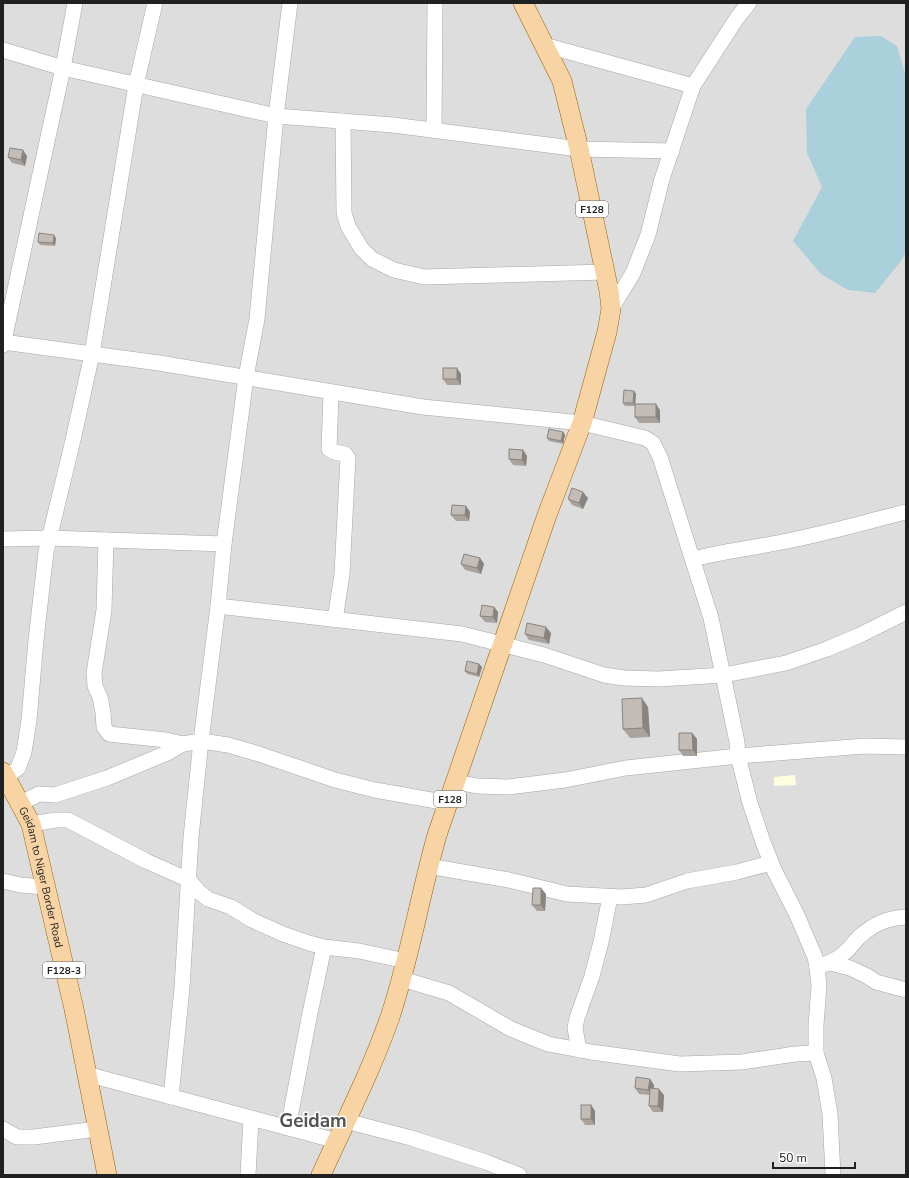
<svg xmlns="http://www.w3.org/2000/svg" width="909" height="1178" font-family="'Nunito Sans',sans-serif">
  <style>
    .residential { fill: #dedddd }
    .education { fill: #fefee1 }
    .water { fill: #a9d0db }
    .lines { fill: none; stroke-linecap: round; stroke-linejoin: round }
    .minor-casing { stroke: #a7a7a7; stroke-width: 16 }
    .major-casing { stroke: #956506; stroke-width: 20 }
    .minor { stroke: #fff; stroke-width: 15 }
    .major { stroke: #f8d3a3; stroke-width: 19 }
    .wall { fill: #a9a29d }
    .shaded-wall { fill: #89847f }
    .building { fill: #c4bcb6; stroke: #89847f }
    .labels { text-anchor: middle; stroke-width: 3; stroke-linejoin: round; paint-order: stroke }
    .shield { fill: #fff; stroke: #636363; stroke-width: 1 }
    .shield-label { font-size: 10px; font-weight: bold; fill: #202020 }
    .street-label { font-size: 11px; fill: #202020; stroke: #fff }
    .town-label { font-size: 19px; font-weight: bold; fill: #535353; stroke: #fff }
  </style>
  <rect width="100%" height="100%" fill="#f0ede6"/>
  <rect class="residential" x="3" y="3" width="903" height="1172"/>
  <path class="education" d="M795,775L796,785L774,786V777Z"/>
  <path class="water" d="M881,36L897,46L906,77V252L901,261L875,293L848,290L821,274L793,241L822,187L807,153L806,109L855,37Z"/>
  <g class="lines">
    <defs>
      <g id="minor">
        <path d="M544,45L693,86"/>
        <path d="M3,50L63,68L276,116L393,125L579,149L672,151"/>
        <path d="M343,121L344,213L348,226L361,248L372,259L394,270L424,277L605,272"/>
        <path d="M434,130L435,3"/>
        <path d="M611,309L633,273L648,235L662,179L693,86L737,18L749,3"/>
        <path d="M3,342L159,363L423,407L582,423L645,438L653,443L660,457L711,618L737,742L738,756L750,803L763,842L775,872L796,913L815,957L817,967L819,986L816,1025V1053L824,1078L830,1114L833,1175"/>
        <path d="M3,345L63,68L75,3"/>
        <path d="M331,393L329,449L334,452L345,454L348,458L342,574L335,620"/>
        <path d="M3,539L49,538L224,544"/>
        <path d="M106,540L104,610L94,673L95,686L100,697L103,712L104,727L109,734L166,740L183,744"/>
        <path d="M693,559C719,552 745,549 771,544C817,536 861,523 906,512"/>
        <path d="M218,606L462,634L544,655L604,675L624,678L659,679L724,675L786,663L827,649L860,635L906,612"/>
        <path d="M7,777L18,768L24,752L29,720L36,640L46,552L73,440L92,354L136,85L155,3"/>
        <path d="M456,782L477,786L508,787L565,780L626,768L738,756L865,746L906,747"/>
        <path d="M21,803L39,794L55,795L107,778L167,753L183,744L201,741L228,745L259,754L335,780L375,790L448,803"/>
        <path d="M31,824L56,820H68L146,861L189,880L199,892L208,899L231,907L252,920L283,934L309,943L324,947L359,951L406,961"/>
        <path d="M428,866L509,880L567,894L622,897L646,895L687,881L737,872L771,863"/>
        <path d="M3,881L20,885L45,887"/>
        <path d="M830,963L850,968L867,976L876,982L906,990"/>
        <path d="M817,967C826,964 835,961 842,955C849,950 853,943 859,937C874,924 886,918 906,917"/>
        <path d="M402,979L449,993L511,1029L548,1044L591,1052L680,1064L742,1062L795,1054L816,1053"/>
        <path d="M579,1050L575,1028L577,1018L592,976L601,942L610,897"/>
        <path d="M86,1074L337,1141"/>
        <path d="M171,1097L182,988L191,837L201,741L218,606L224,544L246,377L257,319L276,116L290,3"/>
        <path d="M346,1121L411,1138L486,1162L519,1175"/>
        <path d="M288,1128L309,1018L324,947"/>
        <path d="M3,1129L17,1137H34L97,1129"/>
        <path d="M248,1175L251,1119"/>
      </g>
      <g id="major">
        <path id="s1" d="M3,772L31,824L74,1009L107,1175"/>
        <path d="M321,1175C345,1122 371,1071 390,1017C410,957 420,895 437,835L547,515L582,423L607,332L611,309L609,291L579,149L562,81L523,3"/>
      </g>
    </defs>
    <use href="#minor" class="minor-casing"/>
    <use href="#major" class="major-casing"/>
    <use href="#minor" class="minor"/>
    <use href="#major" class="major"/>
  </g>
  <g class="wall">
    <path d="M27,156L25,166L12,163L8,157Z"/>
    <path d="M56,238L55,246L40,245L38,242Z"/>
    <path d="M461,374V385H447L443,379Z"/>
    <path d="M634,391L636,394L635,404L660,410V423H639L635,417V406H625L623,403Z"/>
    <path d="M563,432L565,435L563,444L549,441L547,438Z"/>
    <path d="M523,450L527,456L526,466L513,465L509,459Z"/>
    <path d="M588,498L583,509L572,505L568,499Z"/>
    <path d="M466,506L470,512L469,521H456L451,515Z"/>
    <path d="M480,558L484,564L481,574L465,570L461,564Z"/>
    <path d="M494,607L498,612L497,623L485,622L480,616Z"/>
    <path d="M551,633L549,644L529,640L525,634Z"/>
    <path d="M479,664L482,667L479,677L467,674L465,671Z"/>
    <path d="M648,707L650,737L630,738L623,729Z"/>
    <path d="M692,733L697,739V756H683L679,750Z"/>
    <path d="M546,894L545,911H537L532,905Z"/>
    <path d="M650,1079L654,1085L653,1089L664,1095L663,1112H653L649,1106L650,1095L639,1094L635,1088Z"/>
    <path d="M591,1105L595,1111V1125H585L581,1119Z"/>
  </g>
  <g class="shaded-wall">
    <path d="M23,150L27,156L25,166L21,160Z"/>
    <path d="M54,235L56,238L55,246L53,243Z"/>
    <path d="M457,368L461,374V385L457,379Z"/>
    <path d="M634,391L636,394L635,406L633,403Z"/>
    <path d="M656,404L660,410V423L656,417Z"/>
    <path d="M563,432L565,435L563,444L561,441Z"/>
    <path d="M523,450L527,456L526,466L522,460Z"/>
    <path d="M583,492L588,498L583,509L579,503Z"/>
    <path d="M466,506L470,512L469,521L465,515Z"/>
    <path d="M480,558L484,564L481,574L477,568Z"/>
    <path d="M494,607L498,612L497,623L493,617Z"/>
    <path d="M546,627L551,633L549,644L544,638Z"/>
    <path d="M479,664L482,667L479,677L477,674Z"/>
    <path d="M642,698L648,707L650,737L643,728Z"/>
    <path d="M692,733L697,739V756L693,750Z"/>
    <path d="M541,888L546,894L545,911L541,905Z"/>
    <path d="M650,1079L654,1085L653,1095L648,1090Z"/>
    <path d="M659,1089L664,1095L663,1112L658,1106Z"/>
    <path d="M591,1105L595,1111V1125L591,1119Z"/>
  </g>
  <g class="building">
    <path d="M10,148L23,150L21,160L8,157Z"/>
    <path d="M39,233L54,235L53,243L38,242Z"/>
    <rect x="443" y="368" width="14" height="11"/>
    <path d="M624,390L634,391L633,403H623Z"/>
    <rect x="635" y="404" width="21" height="13"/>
    <path d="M549,429L563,432L561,441L547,438Z"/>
    <path d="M509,449L523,450L522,460L509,459Z"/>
    <path d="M572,488L583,492L579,503L568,499Z"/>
    <path d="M452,505L466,506L465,515H451Z"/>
    <path d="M464,554L480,558L477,568L461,564Z"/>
    <path d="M482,605L494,607L493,617L480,616Z"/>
    <path d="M527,623L546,627L544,638L525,634Z"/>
    <path d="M467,661L479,664L477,674L465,671Z"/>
    <path d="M642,698L643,728L623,729L622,699Z"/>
    <path d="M679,733H692L693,750H679Z"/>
    <path d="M533,888H541V905H532Z"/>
    <path d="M636,1077L650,1079L648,1090L635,1088Z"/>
    <path d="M650,1088L659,1089L658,1106H649Z"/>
    <rect x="581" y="1105" width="10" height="14"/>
  </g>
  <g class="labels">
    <g class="shield">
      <rect x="576" y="201" width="32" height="16" rx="3"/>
      <rect x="434" y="791" width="32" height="16" rx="3"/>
      <rect x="43" y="962" width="42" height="16" rx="3"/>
    </g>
    <g class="shield-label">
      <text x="592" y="213">F128</text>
      <text x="450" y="803">F128</text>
      <text x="64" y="974">F128-3</text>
    </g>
    <g class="street-label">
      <text dy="4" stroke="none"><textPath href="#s1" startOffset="113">Geidam to Niger Border Road</textPath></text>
    </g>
    <g class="town-label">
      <text x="313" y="1127">Geidam</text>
    </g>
  </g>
  <rect width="909" height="1178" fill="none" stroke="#202020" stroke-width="8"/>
  <path d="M773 1162v6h82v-6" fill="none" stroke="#202020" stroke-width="2"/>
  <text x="779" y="1162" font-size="12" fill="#202020" stroke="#ffffff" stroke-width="3" paint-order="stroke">50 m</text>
</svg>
